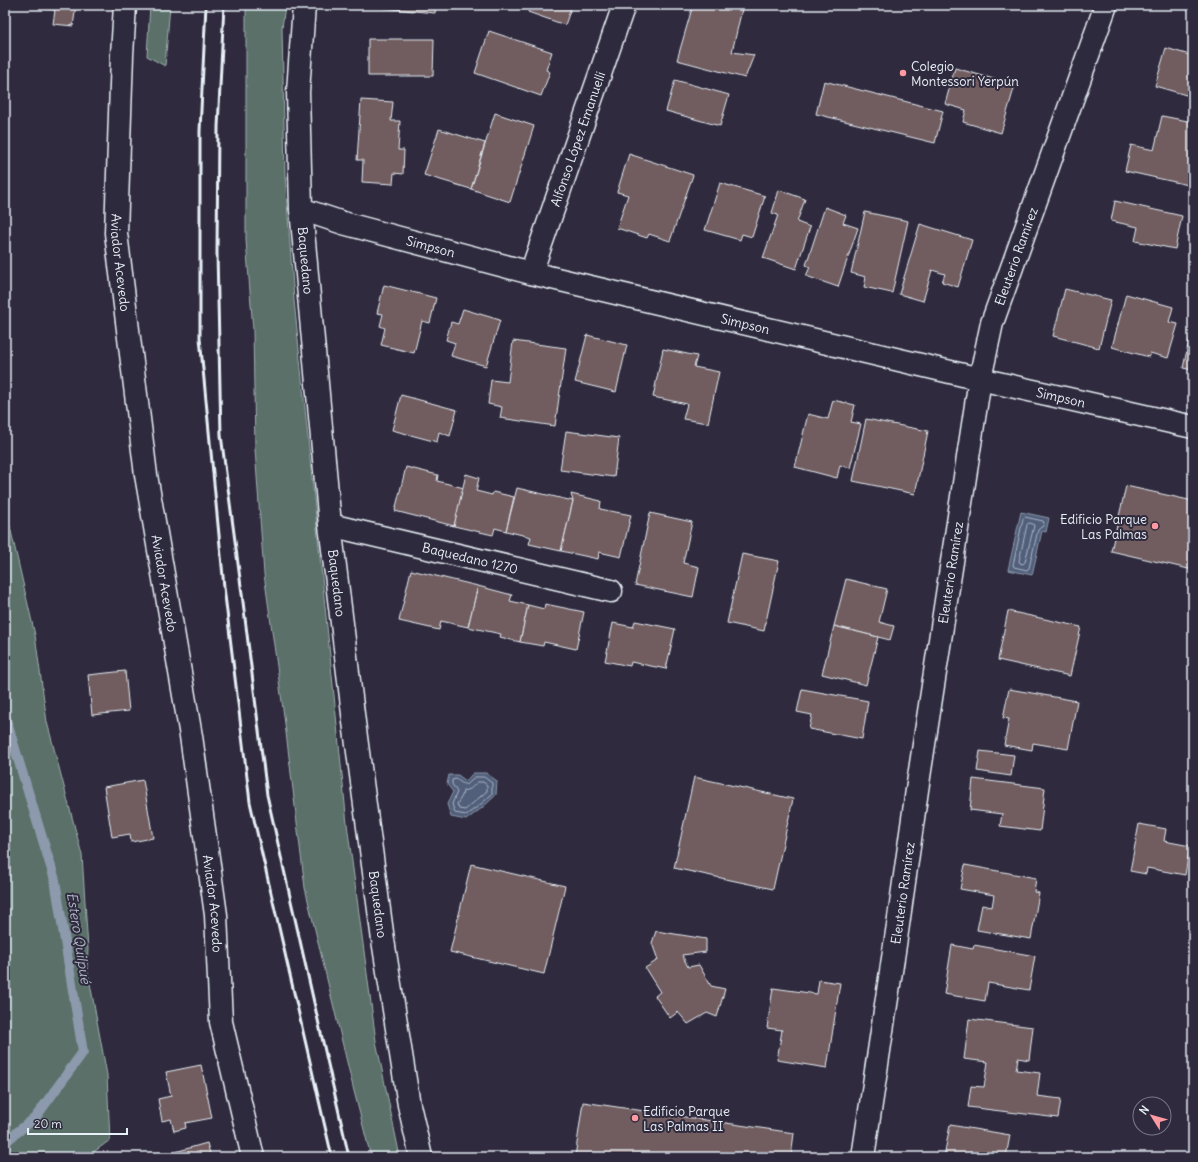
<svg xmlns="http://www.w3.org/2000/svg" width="1198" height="1162" font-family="Delius,sans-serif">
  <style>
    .green { fill: #5a6f69; stroke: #a1b0b0 }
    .water { fill: #515e7a; stroke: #8d99ac }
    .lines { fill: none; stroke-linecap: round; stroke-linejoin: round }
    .shore { stroke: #acb6c6; stroke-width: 1 }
    .stream { stroke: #8d99ac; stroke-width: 10 }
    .building { fill: #715c5f; stroke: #e8f1f8 }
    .minor-casing { stroke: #e8f1f8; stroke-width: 25 }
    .minor { stroke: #2f2a3d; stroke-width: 22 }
    .rail { stroke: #e8f1f8; stroke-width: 3 }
    .poi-dot { fill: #ff9aa2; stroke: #2f2a3d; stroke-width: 1.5 }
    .labels { text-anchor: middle; stroke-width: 4; stroke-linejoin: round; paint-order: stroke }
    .poi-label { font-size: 13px; fill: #e8f1f8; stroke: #2f2a3d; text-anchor: start }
    .street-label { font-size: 13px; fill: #e8f1f8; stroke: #2f2a3d }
    .water-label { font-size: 14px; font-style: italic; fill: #acb6c6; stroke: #2f2a3d }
  </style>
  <rect width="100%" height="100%" fill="#2f2a3d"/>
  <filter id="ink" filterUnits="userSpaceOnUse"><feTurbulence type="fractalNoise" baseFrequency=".025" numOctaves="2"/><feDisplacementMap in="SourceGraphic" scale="8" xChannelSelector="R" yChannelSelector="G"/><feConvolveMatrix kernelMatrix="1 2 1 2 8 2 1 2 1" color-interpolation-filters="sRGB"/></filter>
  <g filter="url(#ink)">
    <g class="green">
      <path d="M150,5H170L165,66L147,56Z"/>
      <path d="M246,5H285L282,28L285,175L294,300L347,824L376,1041L400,1157H371L354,1091L305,888L284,716L264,574L255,449L253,330L246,240Z"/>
      <path d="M5,505L35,635L47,722L82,855L88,949L87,967L107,1075L110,1140L87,1157H5Z"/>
    </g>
    <g class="water">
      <path d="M1021,512L1049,518L1046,532L1042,531L1032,575L1008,570Z"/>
      <path d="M473,773H486L497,781L496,795L482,808L466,820L451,817L447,804L453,792L447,784L449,775H458L466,781Z"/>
    </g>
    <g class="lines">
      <g class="shore">
        <path d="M1025,517L1043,521L1044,523L1043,526L1040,528L1038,530L1029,568L1027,570L1014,567L1013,565L1023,519Z"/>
        <path d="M1029,523L1033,524L1034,526L1025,562L1023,564L1020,563L1019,561L1027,525Z"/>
        <path d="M475,777H484L492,783V794L480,805L466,815L455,813L452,804L457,792L452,784V780L456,779C467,787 466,786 475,777Z"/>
        <path d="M478,782H483L487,785V791L465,810L459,809L457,804L462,796L463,791L470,789Z"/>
      </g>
      <path class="stream" d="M5,716L55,880L83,1052L35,1118L5,1142"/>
    </g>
    <g class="building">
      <path d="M14,5H76L73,26L53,24L55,10Z"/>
      <path d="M384,5H436L435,13L384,8Z"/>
      <path d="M531,5H572L565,25L528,12Z"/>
      <path d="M693,5H724L742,9L732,52L754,55L745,78L677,60Z"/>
      <path d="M489,31L552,52L546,70L550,72L541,96L475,73Z"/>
      <path d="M368,39H434L433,76H368Z"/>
      <path d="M1166,48L1193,56V97L1155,86Z"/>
      <path d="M955,68L1015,85L1001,133L963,122L966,110L945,104Z"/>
      <path d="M675,80L729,95L720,126L666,111Z"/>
      <path d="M824,81L943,111L935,143L816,114Z"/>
      <path d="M361,100L393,102L391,121H400L398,150H404L403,174L394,173L393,184L362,182L363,160H357Z"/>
      <path d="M495,113L534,126L510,202L471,189Z"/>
      <path d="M1162,116L1193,122V186L1125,171L1131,145L1154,150Z"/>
      <path d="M439,129L485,143L471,189L424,175Z"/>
      <path d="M629,154L693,175L670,241L649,234L647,238L617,228L628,195L617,192Z"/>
      <path d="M720,183L765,196L752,237L742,234L740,240L705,230Z"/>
      <path d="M779,190L805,199L797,222L810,227L796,269L763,258L778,215L772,213Z"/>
      <path d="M1115,201L1182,216L1175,249L1135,241L1138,227L1111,221Z"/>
      <path d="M825,207L846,215L843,223L858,228L838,287L806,276L810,267L806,265Z"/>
      <path d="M865,212L908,221L892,293L864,287L866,277L851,273Z"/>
      <path d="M920,224L972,240L958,287L942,282L945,274L932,270L923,301L899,294Z"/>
      <path d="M384,285L436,298L430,323L422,321L414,353L381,345L385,328L380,326L383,314L377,313Z"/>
      <path d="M1065,289L1111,300L1099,348L1053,336Z"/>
      <path d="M1126,294L1173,307L1169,322L1178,324L1168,358L1150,353L1149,357L1112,347Z"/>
      <path d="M463,309L500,320L486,366L451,356L455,343L446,340L451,322L458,324Z"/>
      <path d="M1193,323V370L1183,368Z"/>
      <path d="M587,335L627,345L616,392L575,382Z"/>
      <path d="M513,341L566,348L555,426L500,418L502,407L488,404L491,380L508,382Z"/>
      <path d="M663,349L697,356L694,367L719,372L708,423L683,419L687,404L653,397Z"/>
      <path d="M401,395L457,410L450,436L439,432L437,442L392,430Z"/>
      <path d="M833,400L855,405L851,422L861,424L850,468L840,465L837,478L795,467L808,414L828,419Z"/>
      <path d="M866,419L928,431L915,494L853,481Z"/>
      <path d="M566,431L619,438L614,477L560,470Z"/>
      <path d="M406,467L438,475L437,481L464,488L454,526L395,511Z"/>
      <path d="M466,474L479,478L476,491L492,495L493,492L514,497L506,531L495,528L493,535L454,526Z"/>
      <path d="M1126,486L1193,501V570L1111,551Z"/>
      <path d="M517,488L573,501L561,551L529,544L531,537L506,531Z"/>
      <path d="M571,494L601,501L600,509L631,515L621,557L599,552L598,559L561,551L573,501Z"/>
      <path d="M650,513L692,522L683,563L699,567L693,597L635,585Z"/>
      <path d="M742,554L779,561L764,631L727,623Z"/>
      <path d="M411,570L478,586L468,627L441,621L439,630L399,621Z"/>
      <path d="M846,579L887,589L879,622L894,626L890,640L834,626Z"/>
      <path d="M478,586L512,595L510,601L528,605L520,642L500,637L501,634L468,627Z"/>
      <path d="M545,604L584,612L576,649L544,642L543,646L520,642L528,605L544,609Z"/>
      <path d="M1008,611L1081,627L1070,676L998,660Z"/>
      <path d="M635,621L675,629L666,669L631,662L630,666L605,661L613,623L633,627Z"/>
      <path d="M834,626L878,637L866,685L822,674Z"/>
      <path d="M125,671L129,711L92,715L88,675Z"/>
      <path d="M802,689L868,701L862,739L809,729L812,715L797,712Z"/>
      <path d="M1009,689L1077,701L1068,749L1033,743L1032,750L1004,745L1009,719L1003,718Z"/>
      <path d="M980,751L1014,755L1011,776L977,771Z"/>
      <path d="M694,777L793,799L773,889L674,868Z"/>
      <path d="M973,779L1045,788L1040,831L1000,826L1002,814L970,810Z"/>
      <path d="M143,780L153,838L131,842L130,834L112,837L104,787Z"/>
      <path d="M1139,824L1166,829L1164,841L1190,846L1185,875L1147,868L1146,874L1130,871Z"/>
      <path d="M471,864L565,886L544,974L450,952Z"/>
      <path d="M965,865L1036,878L1034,892L1039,893L1031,939L977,930L982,905L992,907L994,895L960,889Z"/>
      <path d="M656,931L706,939V952L682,955L688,967L699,965L711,986L725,989L717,1017L707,1013L688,1024L678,1012L670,1018L655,996L660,992L645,968L658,960L652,943Z"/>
      <path d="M952,945L973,949L974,945L1035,956L1029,990L988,983L985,1001L944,994Z"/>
      <path d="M819,980L840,983L827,1068L777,1060L782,1030L767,1028L773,988L817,994Z"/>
      <path d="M969,1019L1033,1027L1029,1060L1018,1058L1016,1070L1040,1073L1037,1096L1061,1099L1058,1118L968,1107L971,1086L984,1087L988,1062L964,1059Z"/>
      <path d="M201,1065L212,1118L185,1123L186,1128L174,1131L171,1119L162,1121L158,1099L171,1096L166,1072Z"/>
      <path d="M583,1102L794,1133L791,1157H575Z"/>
      <path d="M950,1125L1010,1135L1006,1157H944Z"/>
      <path d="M207,1143L211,1157H161V1156Z"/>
    </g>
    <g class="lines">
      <defs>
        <g id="minor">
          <path id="s1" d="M125,5L122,55L116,233L146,475L191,736L216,915L221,1022L253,1157"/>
          <path id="s2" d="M304,5L298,92L301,209L330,525L354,722L383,940L409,1105L421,1157"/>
          <path id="s3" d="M301,209L343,223L531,273L980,379L1193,427"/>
          <path id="s4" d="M531,273L624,5"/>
          <path id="s5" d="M330,525L611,591"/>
          <path id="s6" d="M863,1157L898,925L917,790L980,379L992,323L1106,5"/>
        </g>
      </defs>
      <use href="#minor" class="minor-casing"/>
      <use href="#minor" class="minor"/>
      <g class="rail">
        <path d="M206,5L200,131V338L224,587L250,802L332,1157"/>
        <path d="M224,5L218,127L217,253L221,435L242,594L267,795L349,1157"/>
      </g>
    </g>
  </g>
  <g class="poi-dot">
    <circle cx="903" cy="73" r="4"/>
    <circle cx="1155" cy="526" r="4"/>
    <circle cx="635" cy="1118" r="4"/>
  </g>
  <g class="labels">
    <g class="poi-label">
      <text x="911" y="71">Colegio<tspan x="911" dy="15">Montessori Yerpún</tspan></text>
      <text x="1147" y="524" text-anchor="end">Edificio Parque<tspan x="1147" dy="15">Las Palmas</tspan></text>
      <text x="643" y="1116">Edificio Parque<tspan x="643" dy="15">Las Palmas II</tspan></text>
    </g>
    <g class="street-label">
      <text dy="5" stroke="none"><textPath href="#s4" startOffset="142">Alfonso López Emanuelli</textPath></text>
      <text dy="5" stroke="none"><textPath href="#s3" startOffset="135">Simpson</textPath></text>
      <text dy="5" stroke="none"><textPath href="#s6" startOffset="915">Eleuterio Ramírez</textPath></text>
      <text dy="5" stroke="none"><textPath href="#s2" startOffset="256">Baquedano</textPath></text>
      <text dy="5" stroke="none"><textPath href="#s1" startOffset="258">Aviador Acevedo</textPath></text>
      <text dy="5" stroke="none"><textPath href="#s3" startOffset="459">Simpson</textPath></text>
      <text dy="5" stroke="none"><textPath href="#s3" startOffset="783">Simpson</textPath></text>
      <text dy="5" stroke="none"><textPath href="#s5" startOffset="144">Baquedano 1270</textPath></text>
      <text dy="5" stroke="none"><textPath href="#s6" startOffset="591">Eleuterio Ramírez</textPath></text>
      <text dy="5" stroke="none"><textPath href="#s1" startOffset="582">Aviador Acevedo</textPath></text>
      <text dy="5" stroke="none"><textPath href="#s2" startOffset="580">Baquedano</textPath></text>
      <text dy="5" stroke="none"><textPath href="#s6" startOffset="267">Eleuterio Ramírez</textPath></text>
      <text dy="5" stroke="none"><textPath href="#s1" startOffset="906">Aviador Acevedo</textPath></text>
      <text dy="5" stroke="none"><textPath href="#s2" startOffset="904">Baquedano</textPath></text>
    </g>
    <g class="water-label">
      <text transform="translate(79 938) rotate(81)" y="5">Estero Quilpué</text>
    </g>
  </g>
  <rect width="1198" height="1162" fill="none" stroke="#2f2a3d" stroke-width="20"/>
  <rect x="10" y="10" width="1178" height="1142" fill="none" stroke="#e8f1f8" stroke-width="1.5" filter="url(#ink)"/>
  <g transform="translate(1152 1116) rotate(307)"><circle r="19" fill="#2f2a3d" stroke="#797a88"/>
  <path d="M0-3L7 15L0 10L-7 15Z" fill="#ff9aa2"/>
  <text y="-6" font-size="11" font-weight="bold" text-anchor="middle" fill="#e8f1f8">N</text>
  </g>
  <path d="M28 1128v6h99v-6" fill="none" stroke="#e8f1f8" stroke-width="2"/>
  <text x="34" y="1128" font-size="12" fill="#e8f1f8" stroke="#2f2a3d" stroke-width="3" paint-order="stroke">20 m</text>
</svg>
